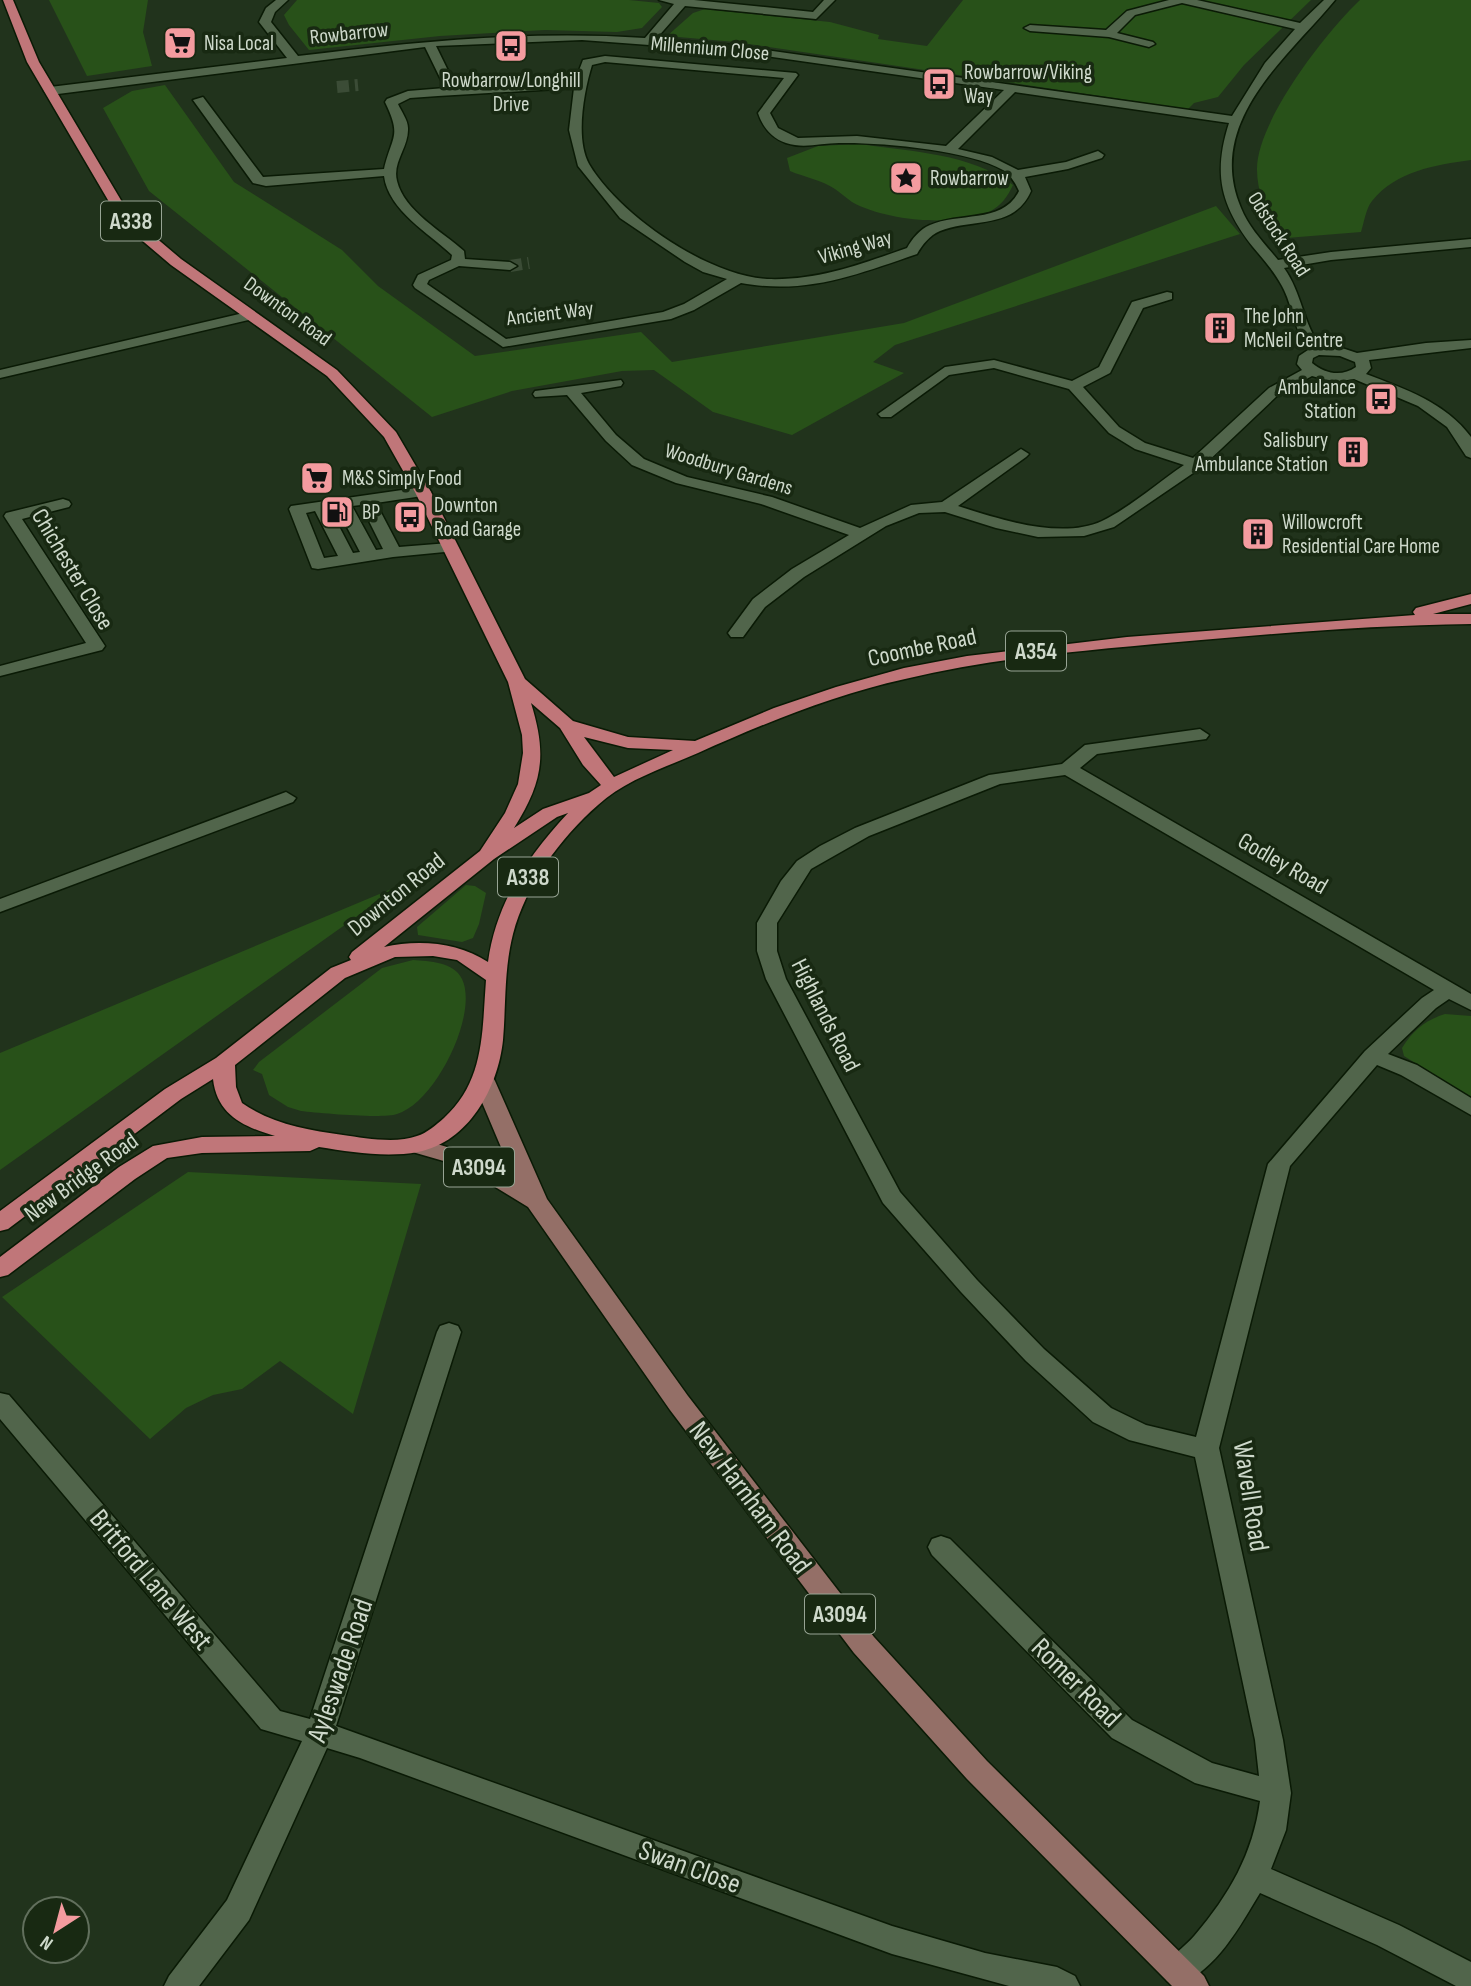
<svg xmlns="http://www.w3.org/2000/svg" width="1471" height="1986" font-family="'Sofia Sans Condensed',sans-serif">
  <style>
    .green { fill: #285119 }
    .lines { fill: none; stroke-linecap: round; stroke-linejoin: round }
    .minor-tunnel { stroke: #3b4c36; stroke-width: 12; stroke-dasharray: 12 6; stroke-linecap: butt }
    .minor-casing { stroke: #0a1a05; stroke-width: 3 }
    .major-casing { stroke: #0a1a05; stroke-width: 3 }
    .highway-casing { stroke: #0a1a05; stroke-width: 3 }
    .minor { fill: #51654b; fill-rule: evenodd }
    .major { fill: #946f67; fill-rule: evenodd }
    .highway { fill: #c07679; fill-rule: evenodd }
    .labels { text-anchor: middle; stroke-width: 7; stroke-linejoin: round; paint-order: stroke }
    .far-street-label { font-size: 21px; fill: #ced9cb; stroke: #182912 }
    .far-poi-label { font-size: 21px; fill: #ced9cb; stroke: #182912; text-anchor: start }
    .shield { fill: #182912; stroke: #97a494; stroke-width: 2 }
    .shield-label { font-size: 23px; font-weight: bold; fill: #ced9cb }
    .street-label { font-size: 24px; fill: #ced9cb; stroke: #182912 }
    .near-street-label { font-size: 28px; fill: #ced9cb; stroke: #182912 }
  </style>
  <rect width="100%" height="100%" fill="#21331c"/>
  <g class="green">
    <path d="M49,0H148L143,32L152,66L87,76Z"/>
    <path d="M297,0H629L659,3L662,7L642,28L617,32L545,30L440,36L309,50L289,25L284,15Z"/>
    <path d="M963,0H1311L1244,65L1218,97L1194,103L1188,109L735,42L667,36L693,13L705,9L830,22L879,35L878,39L927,46Z"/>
    <path d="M1360,0H1471V160C1435,165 1396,171 1372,201C1366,208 1364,223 1361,232L1274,239C1268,217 1257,192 1257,170C1256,122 1326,32 1360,0Z"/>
    <path d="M165,85L234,182L342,250L378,286L475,356L641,332L672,362L904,323L1216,206L1240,234L895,345L873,362L904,373L792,435L713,412L654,370L622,371L512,391L432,417L149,191L103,108L132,91Z"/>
    <path d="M860,144C912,152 970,153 1013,185C1008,196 1001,206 989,212C953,227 886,221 852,202C846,198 841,193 835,189C822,180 804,177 790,171L787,158L818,146Z"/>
    <path d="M401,885L0,1170V1053Z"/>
    <path d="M466,885L475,886L486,893L479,924L473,938L462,942L418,935L417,927Z"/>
    <path d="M413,960C429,961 454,962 462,979C479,1014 435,1103 397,1114C382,1119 319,1113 301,1111L288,1107L269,1095L262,1074L253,1070L259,1062L382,968Z"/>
    <path d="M1445,1014L1471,1016V1098L1404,1056L1402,1048C1413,1030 1426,1020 1445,1014Z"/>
    <path d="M188,1172L421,1184L353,1414L280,1361L242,1389L213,1395L186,1408L150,1439L2,1297Z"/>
  </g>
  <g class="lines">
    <g class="minor-tunnel">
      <path d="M337,87L358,85"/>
      <path d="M510,266L529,263"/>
    </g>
    <defs>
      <g id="minor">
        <path d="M276,0H288L275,12L271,22L298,56C413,42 528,30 645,38L674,4L659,0H694L813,12L824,0H835L816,19L685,6L656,39L730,45L1232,116L1265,63L1295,29L1182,3L1135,15L1117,33L1153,42L1155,44L1149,47L1109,37L1030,31L1024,28L1030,25L1106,30L1127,11L1169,0H1197L1300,23L1324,0H1335C1288,57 1204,122 1241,208C1249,228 1265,244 1278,260L1331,252L1471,239V247L1331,260L1284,268C1302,293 1303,324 1321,347L1342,348L1357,353L1426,343L1471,340V348L1369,360L1371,368L1366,374C1405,389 1445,402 1471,437V458L1466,456L1447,427L1418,406L1354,379L1334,382L1312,376L1279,394L1202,467L1114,527L1084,536L1038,537L996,528L945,512L919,513L886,526L804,577L765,607L743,637H731L728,633L753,599L792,569L849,535L761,504L676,483L632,465L606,441L567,395L535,397L533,394L535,391L621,380L623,383L621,386L581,393L616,435L644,459L687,477L772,497L860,528L911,505L942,502L1021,449L1029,454L1026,457L958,506C999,519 1061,540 1102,521C1129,508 1159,482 1184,465L1135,449L1109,433L1069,389L994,368L949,375L891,417H881L878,414L945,367L994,360L1072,381L1099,367L1132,302L1167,292L1172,293V299L1143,308L1110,373L1083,387L1119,427L1145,443L1193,458L1269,388L1302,370L1297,364L1299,356L1308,350C1294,330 1293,306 1282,286C1274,271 1263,259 1253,247C1220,205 1213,173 1229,123L1015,92L958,149L992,157L1018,170L1066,162L1098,151L1104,155L1102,158L1068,169L1025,177L1031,191C1014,230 973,218 940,231C930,235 922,245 917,254C856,275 806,295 741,283L694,310L671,319L503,347L415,288L413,285L418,275L451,260L452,255C430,234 388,210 384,176L266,186L253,183L193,100L203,97L263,177L384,169C392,135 402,137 385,102L387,99L408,91L445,88L425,47L50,95L44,91L50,87L287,58L259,22L266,8ZM582,40L730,51L1004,90L946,146L857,136L798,138L778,128L770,113L798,75L796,73L605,56L583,60L575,81L456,87L436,46ZM605,62L784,78L758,113C763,128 772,138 786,143C804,149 821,143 839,143C879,142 969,150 1003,170C1011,176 1015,182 1019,191C1003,224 958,212 930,225C920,229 912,239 907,248C861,264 817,281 767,279C708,276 619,215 589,164C575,139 584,91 592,65ZM574,88L569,130L578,166L620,218L685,262L703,272L727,279L684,304L663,312L506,339L427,284L429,280L459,266L510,270L517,266L510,262L465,259L464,251C443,232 404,211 397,181C392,162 409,147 408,128C408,120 401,111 398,104L410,98L438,96ZM1319,355L1340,356L1355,362L1356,367C1342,377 1325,374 1312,363L1313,358Z"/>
        <path d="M252,311L259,315L257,318L0,378V370Z"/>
        <path d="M423,487L429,489L431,492L429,495L376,503L399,547L449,543L457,548L455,551L393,557L318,569L312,568L289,509L291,506ZM361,505L383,549L376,550L352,506ZM337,508L360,552L353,553L330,509ZM315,511L338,556L324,558L306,513Z"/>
        <path d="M63,499L69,501L71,504L69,507L22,519L105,646L102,650L0,676V666L86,643L4,516L6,513Z"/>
        <path d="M1200,729L1209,735L1206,739L1097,754L1080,768L1471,994V1010L1449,999L1436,1008L1388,1054L1417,1065L1471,1098V1115L1401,1075L1377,1065L1290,1166L1219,1448L1283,1740L1291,1793L1286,1830L1271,1869L1399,1925L1471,1962V1986H1456L1377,1945L1260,1893C1240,1926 1216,1971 1178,1985L1167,1981L1163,1971C1169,1956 1184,1948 1195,1935C1229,1895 1253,1854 1260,1801L1195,1783L1112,1738L932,1555L928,1547L932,1539L941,1536L950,1539L1132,1720L1212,1763L1259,1776L1255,1740L1195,1457L1129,1440L1093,1422L1026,1361L961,1292L883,1203L766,979L757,951V923L781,881L797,861L820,846L855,828L989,775L1062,764L1085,745ZM1065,775L1434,990L1422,998L1365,1051L1268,1164L1196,1437L1146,1425L1111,1408L1044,1349L977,1280L900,1192L786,979L777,951V923L811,869L869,836L1000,784Z"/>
        <path d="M286,792L296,798L293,802L0,912V899Z"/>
        <path d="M449,1323L458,1326L461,1332L336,1726L892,1926L985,1953L1057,1967L1075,1976L1080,1986H1009L892,1954L360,1758L327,1748L249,1920L199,1986H164L169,1976L227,1900L302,1741L261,1729L0,1419V1393L9,1395L280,1711L310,1719L437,1332L440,1326Z"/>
      </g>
      <path id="major" d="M484,1074L492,1076L495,1081L547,1199L688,1396L874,1637L987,1761L1204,1976L1209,1986H1172L967,1779L854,1653L670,1410L528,1207L461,1166L409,1151L406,1146L409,1141L417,1138L477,1156L514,1178L473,1081L476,1076Z"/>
      <path id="highway" d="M3,0H13L39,62L125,207L148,231L181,259L337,370L396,432L431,492L525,679L573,721L628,737L695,741L774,708L836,687L904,668L967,656L1127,637L1415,615L1413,612L1416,608L1471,594V604L1433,614H1471V624C1381,625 1291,632 1201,640C1102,649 1002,656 905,679C833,695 765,723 698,753C664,768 625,780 598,805C560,838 526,885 513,934C504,969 506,1005 503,1040C498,1088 469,1142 418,1152C386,1158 351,1152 319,1147L310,1151L202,1153L167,1158L135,1179L8,1275L0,1277V1257L119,1167L153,1146L202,1137L275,1136C244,1127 217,1115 213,1079L181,1099L8,1229L0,1231V1211L165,1089L216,1058L331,968L351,960L349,957L352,952L480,851L505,813L518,784L523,753L522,735L508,682L415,492L384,437L327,376L171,265L138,237L115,212L27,62ZM531,703L560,728L583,765L601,785L589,793L543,809L514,828C543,782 547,755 531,703ZM584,737L628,748L673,750L614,777ZM568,813C528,856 496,903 488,962C458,942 418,939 384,947L494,859L557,817ZM433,956L457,960L486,980C482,1031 485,1081 444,1118C436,1125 427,1133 417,1136C396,1144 364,1138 343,1135C307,1130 272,1124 242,1103L236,1087L235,1065L345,978L395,957Z"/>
    </defs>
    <use href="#minor" class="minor-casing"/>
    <use href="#major" class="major-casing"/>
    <use href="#highway" class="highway-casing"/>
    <use href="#minor" class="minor"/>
    <use href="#major" class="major"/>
    <use href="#highway" class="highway"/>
  </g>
  <defs>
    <symbol id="supermarket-square" viewBox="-11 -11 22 22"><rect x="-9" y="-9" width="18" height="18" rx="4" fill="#f49b9f" stroke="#182912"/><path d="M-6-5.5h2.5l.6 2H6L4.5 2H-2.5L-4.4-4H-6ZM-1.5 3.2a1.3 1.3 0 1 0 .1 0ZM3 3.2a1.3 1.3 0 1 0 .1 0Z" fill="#111"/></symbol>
    <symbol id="bus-square" viewBox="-11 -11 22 22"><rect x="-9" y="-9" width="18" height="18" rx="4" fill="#f49b9f" stroke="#182912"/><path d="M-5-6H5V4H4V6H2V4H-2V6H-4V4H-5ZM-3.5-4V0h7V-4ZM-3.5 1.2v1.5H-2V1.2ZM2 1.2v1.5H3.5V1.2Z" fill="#111"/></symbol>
    <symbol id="sight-square" viewBox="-11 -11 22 22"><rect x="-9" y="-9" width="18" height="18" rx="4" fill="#f49b9f" stroke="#182912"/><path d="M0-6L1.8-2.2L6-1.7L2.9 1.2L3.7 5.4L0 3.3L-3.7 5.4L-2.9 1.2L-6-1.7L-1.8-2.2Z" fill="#111"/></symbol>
    <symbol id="building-square" viewBox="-11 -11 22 22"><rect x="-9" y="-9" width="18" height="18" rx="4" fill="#f49b9f" stroke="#182912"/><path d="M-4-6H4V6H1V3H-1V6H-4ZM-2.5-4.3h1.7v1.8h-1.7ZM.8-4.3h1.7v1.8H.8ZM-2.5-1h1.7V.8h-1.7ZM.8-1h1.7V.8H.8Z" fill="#111"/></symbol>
    <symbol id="fuel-square" viewBox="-11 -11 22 22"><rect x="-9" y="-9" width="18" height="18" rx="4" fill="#f49b9f" stroke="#182912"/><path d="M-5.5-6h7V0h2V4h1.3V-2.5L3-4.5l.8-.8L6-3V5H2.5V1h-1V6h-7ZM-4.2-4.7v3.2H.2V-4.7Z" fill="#111"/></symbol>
  </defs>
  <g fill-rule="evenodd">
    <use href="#supermarket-square" x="161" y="24" width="38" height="38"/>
    <use href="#bus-square" x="492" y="27" width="38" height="38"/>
    <use href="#bus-square" x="920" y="65" width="38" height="38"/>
    <use href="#sight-square" x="887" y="159" width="38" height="38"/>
    <use href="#building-square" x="1201" y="309" width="38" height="38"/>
    <use href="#bus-square" x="1362" y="380" width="38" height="38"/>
    <use href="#building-square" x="1334" y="433" width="38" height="38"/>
    <use href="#supermarket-square" x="298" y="459" width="38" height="38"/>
    <use href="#fuel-square" x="318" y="493" width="38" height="38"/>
    <use href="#bus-square" x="391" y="498" width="38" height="38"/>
    <use href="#building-square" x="1239" y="515" width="38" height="38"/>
  </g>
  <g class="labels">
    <g class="far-street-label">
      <text transform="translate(349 33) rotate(-6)" y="7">Rowbarrow</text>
      <text transform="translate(710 48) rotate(5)" y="7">Millennium Close</text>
      <text transform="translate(1279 234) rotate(57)" y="7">Odstock Road</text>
      <text transform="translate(855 247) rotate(-16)" y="7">Viking Way</text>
      <text transform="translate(288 311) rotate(36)" y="7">Downton Road</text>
      <text transform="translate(550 313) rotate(-7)" y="7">Ancient Way</text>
      <text transform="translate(729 469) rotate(17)" y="7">Woodbury Gardens</text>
    </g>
    <g class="far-poi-label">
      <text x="204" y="50">Nisa Local</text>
      <text x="964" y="79">Rowbarrow/Viking<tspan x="964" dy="24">Way</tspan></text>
      <text x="511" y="87" text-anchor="middle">Rowbarrow/Longhill<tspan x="511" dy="24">Drive</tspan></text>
      <text x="930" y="185">Rowbarrow</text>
      <text x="1244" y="323">The John<tspan x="1244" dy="24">McNeil Centre</tspan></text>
      <text x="1356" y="394" text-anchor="end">Ambulance<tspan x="1356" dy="24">Station</tspan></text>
      <text x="1328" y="447" text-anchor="end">Salisbury<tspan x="1328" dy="24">Ambulance Station</tspan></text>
      <text x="342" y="485">M&amp;S Simply Food</text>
      <text x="434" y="512">Downton<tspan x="434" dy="24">Road Garage</tspan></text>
      <text x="362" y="519">BP</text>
      <text x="1282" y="529">Willowcroft<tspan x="1282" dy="24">Residential Care Home</tspan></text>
    </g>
    <g class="shield">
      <rect x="101" y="201.5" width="60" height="39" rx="5"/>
      <rect x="1006" y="631.5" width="60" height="39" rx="5"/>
      <rect x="498" y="857.5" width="60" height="39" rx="5"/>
      <rect x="444" y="1147.5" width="70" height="39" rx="5"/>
      <rect x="805" y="1594.5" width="70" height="39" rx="5"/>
    </g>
    <g class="shield-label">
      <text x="131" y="229">A338</text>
      <text x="1036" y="659">A354</text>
      <text x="528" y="885">A338</text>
      <text x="479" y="1175">A3094</text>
      <text x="840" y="1622">A3094</text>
    </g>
    <g class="street-label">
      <text transform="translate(73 569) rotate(59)" y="8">Chichester Close</text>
      <text transform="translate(922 647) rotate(-12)" y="8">Coombe Road</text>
      <text transform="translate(1283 863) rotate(30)" y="8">Godley Road</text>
      <text transform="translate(396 894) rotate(-39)" y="8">Downton Road</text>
      <text transform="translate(826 1015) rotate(63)" y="8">Highlands Road</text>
      <text transform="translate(81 1177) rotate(-36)" y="8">New Bridge Road</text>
    </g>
    <g class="near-street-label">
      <text transform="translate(1252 1496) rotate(81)" y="10">Wavell Road</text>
      <text transform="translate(751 1497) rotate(53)" y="10">New Harnham Road</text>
      <text transform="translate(152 1579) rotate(50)" y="10">Britford Lane West</text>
      <text transform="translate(339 1670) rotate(-71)" y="10">Ayleswade Road</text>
      <text transform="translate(1077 1682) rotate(45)" y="10">Romer Road</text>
      <text transform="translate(690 1866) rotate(20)" y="10">Swan Close</text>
    </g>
  </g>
  <g transform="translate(56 1930) rotate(216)"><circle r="33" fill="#182912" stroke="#616f5c" stroke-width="2"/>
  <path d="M0-5L12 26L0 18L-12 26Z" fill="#f49b9f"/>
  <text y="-10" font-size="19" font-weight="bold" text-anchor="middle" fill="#ced9cb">N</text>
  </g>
</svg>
